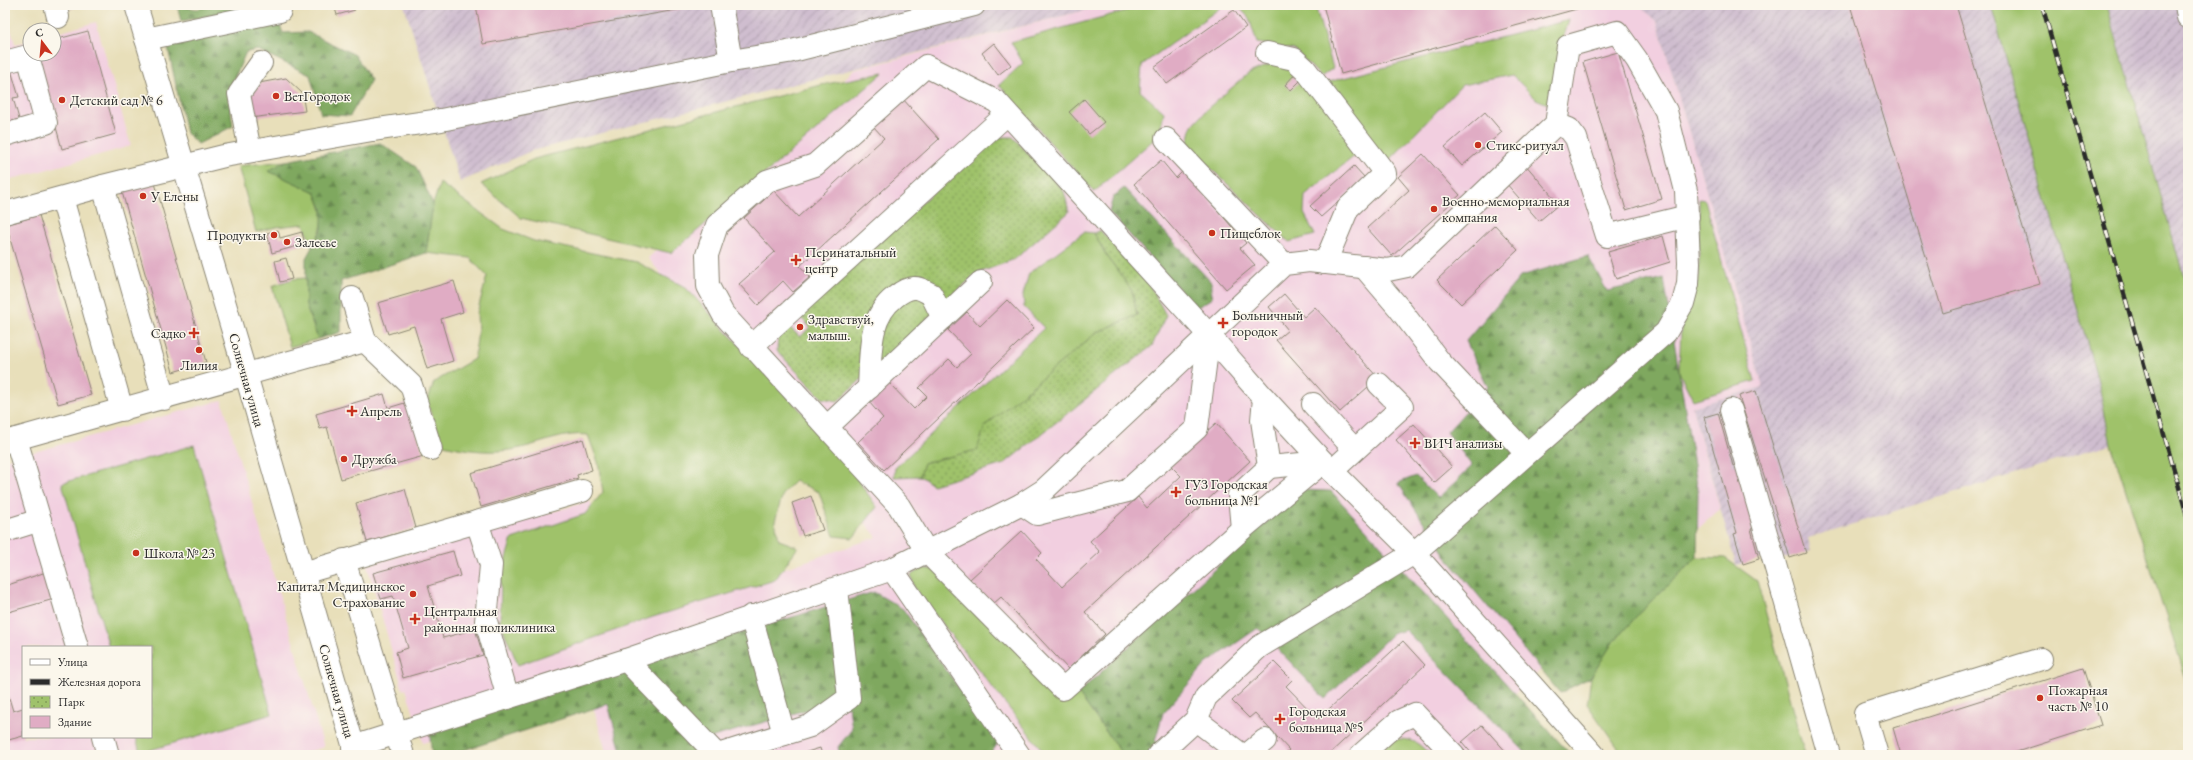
<svg xmlns="http://www.w3.org/2000/svg" width="2193" height="760" font-family="'EB Garamond',serif">
  <style>
    .built { fill: #f2cfe0; fill-rule: evenodd }
    .industrial { fill: url(#industrial-furrows) }
    .grass { fill: #9fc26b; stroke: #65764b }
    .forest { fill: url(#forest-firs); stroke: #556a45 }
    .park { fill: url(#park-dots); stroke: #65764b }
    .building { fill: #e0acc4 }
    .lines { fill: none; stroke-linecap: round; stroke-linejoin: round }
    .minor-casing { stroke: #8a8572; stroke-width: 24 }
    .minor { stroke: #fff; stroke-width: 22 }
    .rail-casing { stroke: #2b2b2b; stroke-width: 4.5 }
    .rail { stroke: #fbf7ec; stroke-width: 3; stroke-dasharray: 9; stroke-linecap: butt }
    .poi-dot { fill: #c8321e; stroke: #fbf7ec; stroke-width: 1.5 }
    .labels { text-anchor: middle; stroke-width: 3; stroke-linejoin: round; paint-order: stroke }
    .poi-label { font-size: 14px; fill: #2b2b2b; stroke: #fbf7ec; text-anchor: start }
    .street-label { font-size: 14px; fill: #2b2b2b; stroke: #fbf7ec }
  </style>
  <defs>
    <pattern id="industrial-furrows" width="10" height="10" patternUnits="userSpaceOnUse"><rect width="10" height="10" fill="#cfbdcf"/><path d="M-1 1l2-2M0 10L10 0M9 11l2-2" fill="none" stroke="#a89aa8"/></pattern>
    <pattern id="forest-firs" width="22" height="20" patternUnits="userSpaceOnUse"><rect width="22" height="20" fill="#7fa85f"/><path d="M5 1l3.5 6h-7zM16 11l3.5 6h-7z" fill="#68894f"/></pattern>
    <pattern id="park-dots" width="8" height="8" patternUnits="userSpaceOnUse"><rect width="8" height="8" fill="#9fc26b"/><path d="M2 2h.1M6 6h.1" fill="none" stroke="#829e58" stroke-width="1.8" stroke-linecap="round"/></pattern>
  </defs>
  <rect width="100%" height="100%" fill="#fbf7ec"/>
  <filter id="ink" filterUnits="userSpaceOnUse"><feTurbulence type="fractalNoise" baseFrequency=".025" numOctaves="2"/><feDisplacementMap in="SourceGraphic" scale="8" xChannelSelector="R" yChannelSelector="G"/><feConvolveMatrix kernelMatrix="1 2 1 2 8 2 1 2 1" color-interpolation-filters="sRGB"/></filter>
  <filter id="wash" filterUnits="userSpaceOnUse"><feTurbulence type="fractalNoise" baseFrequency=".012" numOctaves="4" result="noise"/><feDisplacementMap in="SourceGraphic" scale="16" xChannelSelector="R" yChannelSelector="G"/><feGaussianBlur stdDeviation="0.9" result="paint"/><feColorMatrix in="noise" values="0 0 0 0 0 0 0 0 0 0 0 0 0 0 0 0 0 1.4 0 .05"/><feComposite in="paint" operator="in"/></filter>
  <g filter="url(#wash)">
    <rect width="100%" height="100%" fill="#e8dfba"/>
    <g class="built">
      <path d="M1105,5H1323L1342,74L1592,5H1639L1657,21L1763,387L1692,407L1720,509L1510,698L1560,755H607L588,689L423,743L406,689L403,690L367,565L590,501L633,620L877,537L648,258L854,70Z"/>
      <path d="M5,10L15,44L30,41V54H54V34L96,22L131,146L5,181Z"/>
      <path d="M222,400L324,747L297,755H5V460ZM23,647H151V737H23Z"/>
    </g>
    <g class="industrial">
      <path d="M404,5H1105L531,151L460,182Z"/>
      <path d="M1639,5H1991L2098,381L2111,444L1808,538L1811,551L1790,558L1759,559L1736,565L1692,407L1763,387L1657,21Z"/>
      <path d="M2107,5H2188V292Z"/>
    </g>
    <g class="grass">
      <path d="M1147,5H1224L1142,65L1140,91L1164,112L1159,135L1094,192L999,85L1023,63L1011,42Z"/>
      <path d="M1237,5H1315L1333,68L1321,77L1295,50L1257,43L1249,18Z"/>
      <path d="M1991,5H2107L2188,292V685L2111,444L2098,381Z"/>
      <path d="M1569,20L1561,46L1550,105L1536,99L1512,75L1462,85L1386,164L1324,83Z"/>
      <path d="M1273,63L1297,67L1360,152L1305,195L1304,213L1315,235L1289,242L1187,146L1192,126L1208,108L1249,73Z"/>
      <path d="M884,73L671,253L521,218L481,184L534,159L821,85Z"/>
      <path d="M286,161L269,171L315,192C326,216 325,225 312,247L304,224L276,227L256,232L238,166Z"/>
      <path d="M440,183L503,229L534,241L636,262L685,287L834,446L877,507L853,538L834,536L819,492L795,481L783,493L775,521L779,540L798,547L775,580L653,617L518,665L500,622L501,574L512,539L585,514L603,492L598,462L588,435C565,432 543,443 521,448C495,454 469,451 444,445L427,403L434,382L474,359L478,332L477,313L487,276L470,258L426,253L433,204Z"/>
      <path d="M1699,199L1705,200L1755,381L1693,400L1679,372L1681,328L1699,276Z"/>
      <path d="M1084,232L1094,233L1105,253L1132,291L1137,315L1096,333L985,426L978,450L924,463L920,476L894,477L895,468L1044,328L1024,307L1023,295L1029,273Z"/>
      <path d="M306,278V306L318,339L290,347L272,286L292,279Z"/>
      <path d="M194,445L272,714L140,753L136,737H151V647H109L62,483Z"/>
      <path d="M1697,557L1725,558L1757,581L1805,755H1623L1587,704L1591,677L1613,642L1645,607Z"/>
      <path d="M922,568L938,570L1068,701L1078,693L1123,755H1046L914,588L911,575Z"/>
      <path d="M1392,739C1412,739 1416,740 1430,755H1376Z"/>
    </g>
    <g class="forest">
      <path d="M177,5H185V7L197,9L212,5H267L181,21Z"/>
      <path d="M277,18L283,33L308,32L355,55L371,80L350,116L321,114L310,75L258,50L246,52L228,93L233,126L198,144L186,133L167,43Z"/>
      <path d="M380,143L416,167L433,204L426,253L341,281V332L318,339L306,306V258L322,229V208L315,192L268,171L286,161Z"/>
      <path d="M1124,188L1211,282L1212,298L1196,308L1109,212L1113,197Z"/>
      <path d="M1588,256L1607,291L1664,278L1698,490L1697,557L1645,607L1613,642L1591,677L1560,693L1447,558L1398,483L1416,476L1438,498L1472,466L1447,432L1488,387L1466,341L1521,276Z"/>
      <path d="M1302,490L1331,491L1571,755H1528L1405,630L1392,634L1325,699L1258,628L1206,664L1163,713L1155,741L1172,755H1123L1078,693Z"/>
      <path d="M874,592L903,609L998,743L990,755H840L838,747L852,729L849,707L830,703L713,737L700,753V755H622L608,704L449,755H432L429,729Z"/>
    </g>
    <g class="park">
      <path d="M993,137H1013L1064,191L1069,212L1015,259L976,274L838,401L822,398L777,351L778,335L788,326L800,337L810,327L799,316Z"/>
      <path d="M1100,230L1150,286L1166,315L1152,346L1004,464L933,485L920,476L924,463L977,450L985,426L1096,333L1137,315L1132,291L1105,253L1094,233Z"/>
    </g>
    <g id="blocks">
      <g class="building">
        <path d="M69,5H81L70,9Z"/>
        <path d="M334,5H353L355,10L337,15Z"/>
        <path d="M476,5H682V9L483,44Z"/>
        <path d="M1323,5H1591L1341,74Z"/>
        <path d="M1850,5H1956L2040,284L1943,313Z"/>
        <path d="M1234,10L1246,27L1167,84L1154,67Z"/>
        <path d="M88,31L116,134L62,149L36,54H54V40Z"/>
        <path d="M994,43L1011,65L998,75L982,53Z"/>
        <path d="M1618,52L1662,199L1626,210L1583,62Z"/>
        <path d="M11,70L19,97L13,98L19,119L5,123V72Z"/>
        <path d="M1295,74L1301,80L1291,90L1285,85Z"/>
        <path d="M286,78L302,93L305,111L250,118L248,98L259,83Z"/>
        <path d="M902,98L939,139L800,266L810,277L793,292L783,281L758,305L739,284L775,252L744,218L774,191L798,217L884,138L872,125Z"/>
        <path d="M1084,99L1104,122L1089,134L1069,112Z"/>
        <path d="M1485,112L1502,132L1462,166L1445,147Z"/>
        <path d="M1423,154L1460,195L1392,256L1367,228L1409,190L1398,177Z"/>
        <path d="M1161,160L1176,178L1183,171L1246,243L1240,248L1255,265L1226,289L1134,184Z"/>
        <path d="M1525,164L1559,204L1539,221L1505,182Z"/>
        <path d="M1354,166L1365,178L1321,217L1310,206Z"/>
        <path d="M155,183L206,362L173,372L122,192Z"/>
        <path d="M39,215L91,395L58,404L6,225Z"/>
        <path d="M1495,225L1518,250L1461,304L1437,280Z"/>
        <path d="M278,230L280,238L302,232L305,244L272,253L267,233Z"/>
        <path d="M1663,236L1670,262L1616,279L1608,252Z"/>
        <path d="M286,258L292,279L280,282L275,261Z"/>
        <path d="M454,281L463,312L441,319L453,361L427,369L414,326L388,334L378,303Z"/>
        <path d="M1284,294L1304,317L1315,307L1378,378L1340,412L1276,340L1288,330L1269,307Z"/>
        <path d="M1007,300L1034,328L884,470L858,442L883,418L869,402L889,383L914,409L927,396L919,388L949,359L957,367L971,354L948,330L967,312L980,326Z"/>
        <path d="M1756,391L1806,553L1790,558L1739,396Z"/>
        <path d="M384,394L388,408L408,402L424,456L341,479L327,427L320,429L316,414Z"/>
        <path d="M1718,413L1733,466L1736,465L1755,528L1751,529L1759,559L1743,564L1734,534L1737,533L1704,417Z"/>
        <path d="M1216,423L1250,461L1085,612L1105,634L1068,669L1001,597L992,605L969,580L1022,531L1042,553L1036,559L1062,587L1100,552L1090,541L1138,497L1147,508L1181,476L1170,465Z"/>
        <path d="M1414,424L1452,467L1434,483L1396,440Z"/>
        <path d="M583,439L592,470L577,475L578,478L481,507L471,473Z"/>
        <path d="M405,489L416,528L367,542L356,503Z"/>
        <path d="M811,496L823,530L803,536L792,503Z"/>
        <path d="M453,551L460,576L428,586L443,638L475,629L483,655L403,678L396,652L408,648L393,596L381,599L373,573Z"/>
        <path d="M46,572L54,599L5,613V586Z"/>
        <path d="M1403,641L1425,665L1328,755H1284L1289,750L1255,713L1249,718L1232,701L1274,662L1292,680L1286,686L1318,719Z"/>
        <path d="M2083,668L2101,725L2007,755H1901L1893,728Z"/>
        <path d="M5,685L13,711L23,708V736L5,741Z"/>
        <path d="M1482,725L1509,755H1473L1462,742Z"/>
        <path d="M5,745L8,755H5Z"/>
        <path d="M820,748L822,755H797Z"/>
      </g>
    </g>
  </g>
  <g filter="url(#ink)">
    <use href="#blocks" fill-opacity="0" stroke="#8a8572" stroke-width="1"/>
    <g class="lines">
      <defs>
        <g id="minor">
          <path d="M55,5L58,17"/>
          <path d="M136,5L246,375L356,755"/>
          <path d="M721,5L731,61"/>
          <path d="M2186,5L2188,17"/>
          <path d="M146,39L280,11L278,5"/>
          <path d="M1267,53L1294,59L1305,69L1385,173L1348,208L1325,263"/>
          <path d="M5,62L28,56L46,123L5,135"/>
          <path d="M1556,124L1569,129L1576,138L1607,236L1688,216"/>
          <path d="M1166,139L1284,264"/>
          <path d="M250,151L239,94L261,63"/>
          <path d="M103,186L164,399"/>
          <path d="M62,198L122,410"/>
          <path d="M5,213L103,186L224,156L372,130L441,120L731,61L788,52L974,5"/>
          <path d="M1364,267L1399,308L1440,362L1526,453"/>
          <path d="M365,341L411,385L431,449"/>
          <path d="M751,347L1007,114"/>
          <path d="M869,388C871,356 867,318 895,297C900,293 907,288 914,288C919,287 926,292 931,294L943,318"/>
          <path d="M1313,404L1354,449"/>
          <path d="M1731,410L1829,755"/>
          <path d="M827,427L981,282"/>
          <path d="M16,439L77,647"/>
          <path d="M5,442L365,341L352,298"/>
          <path d="M1323,462L1242,529L1063,689L927,552L899,506L723,314L708,286L707,255L717,225L767,181L815,165L926,66L997,102L1209,335L1264,398L1323,462L1414,553L1594,755"/>
          <path d="M1269,467L1323,462"/>
          <path d="M1332,471L1402,407L1379,384"/>
          <path d="M1022,504L1037,514L1127,491L1197,428L1209,335"/>
          <path d="M477,522L491,565L486,621L508,698"/>
          <path d="M1242,529L1239,495L1269,467L1262,420L1264,398"/>
          <path d="M5,531L40,520"/>
          <path d="M344,560L403,755"/>
          <path d="M892,569L1019,755"/>
          <path d="M303,573L582,491"/>
          <path d="M751,616L784,734"/>
          <path d="M626,660L717,755"/>
          <path d="M1196,720L1242,755"/>
          <path d="M103,737L108,755"/>
          <path d="M353,747L626,660L892,569L1022,504L1044,490L1284,264L1309,261L1388,270L1407,266L1556,124L1568,46L1617,32L1637,60L1666,111L1686,191L1689,263L1688,284L1683,303L1666,332L1414,553L1259,647L1206,697L1196,720L1158,755"/>
          <path d="M718,755L810,726L849,698L837,589"/>
          <path d="M1247,755L1265,740"/>
          <path d="M1361,755L1399,721L1415,714L1454,755"/>
          <path d="M1877,755L1865,714L2041,659"/>
        </g>
      </defs>
      <use href="#minor" class="minor-casing"/>
      <use href="#minor" class="minor"/>
      <defs>
        <path id="rail" d="M2042,5L2188,519"/>
      </defs>
      <use href="#rail" class="rail-casing"/>
      <use href="#rail" class="rail"/>
    </g>
  </g>
  <g class="poi-dot">
    <circle cx="276" cy="96" r="4"/>
    <circle cx="62" cy="100" r="4"/>
    <circle cx="1478" cy="145" r="4"/>
    <circle cx="143" cy="196" r="4"/>
    <circle cx="1434" cy="209" r="4"/>
    <circle cx="1212" cy="233" r="4"/>
    <circle cx="274" cy="235" r="4"/>
    <circle cx="287" cy="242" r="4"/>
    <path d="M794 254h4v4h4v4h-4v4h-4v-4h-4v-4h4z"/>
    <path d="M1221 317h4v4h4v4h-4v4h-4v-4h-4v-4h4z"/>
    <circle cx="800" cy="327" r="4"/>
    <path d="M192 327h4v4h4v4h-4v4h-4v-4h-4v-4h4z"/>
    <circle cx="199" cy="350" r="4"/>
    <path d="M350 405h4v4h4v4h-4v4h-4v-4h-4v-4h4z"/>
    <path d="M1413 437h4v4h4v4h-4v4h-4v-4h-4v-4h4z"/>
    <circle cx="344" cy="459" r="4"/>
    <path d="M1174 486h4v4h4v4h-4v4h-4v-4h-4v-4h4z"/>
    <circle cx="136" cy="553" r="4"/>
    <circle cx="413" cy="594" r="4"/>
    <path d="M413 613h4v4h4v4h-4v4h-4v-4h-4v-4h4z"/>
    <circle cx="2040" cy="698" r="4"/>
    <path d="M1278 713h4v4h4v4h-4v4h-4v-4h-4v-4h4z"/>
  </g>
  <g class="labels">
    <g class="poi-label">
      <text x="284" y="101">ВетГородок</text>
      <text x="70" y="105">Детский сад № 6</text>
      <text x="1486" y="150">Стикс-ритуал</text>
      <text x="151" y="201">У Елены</text>
      <text x="1442" y="206">Военно-мемориальная<tspan x="1442" dy="16">компания</tspan></text>
      <text x="1220" y="238">Пищеблок</text>
      <text x="266" y="240" text-anchor="end">Продукты</text>
      <text x="295" y="247">Залесье</text>
      <text x="805" y="257">Перинатальный<tspan x="805" dy="16">центр</tspan></text>
      <text x="1232" y="320">Больничный<tspan x="1232" dy="16">городок</tspan></text>
      <text x="808" y="324">Здравствуй,<tspan x="808" dy="16">малыш.</tspan></text>
      <text x="186" y="338" text-anchor="end">Садко</text>
      <text x="199" y="370" text-anchor="middle">Лилия</text>
      <text x="360" y="416">Апрель</text>
      <text x="1424" y="448">ВИЧ анализы</text>
      <text x="352" y="464">Дружба</text>
      <text x="1185" y="489">ГУЗ Городская<tspan x="1185" dy="16">больница №1</tspan></text>
      <text x="144" y="558">Школа № 23</text>
      <text x="405" y="591" text-anchor="end">Капитал Медицинское<tspan x="405" dy="16">Страхование</tspan></text>
      <text x="424" y="616">Центральная<tspan x="424" dy="16">районная поликлиника</tspan></text>
      <text x="2048" y="695">Пожарная<tspan x="2048" dy="16">часть № 10</tspan></text>
      <text x="1289" y="716">Городская<tspan x="1289" dy="16">больница №5</tspan></text>
    </g>
    <g class="street-label">
      <text transform="translate(247 380) rotate(74)" y="5">Солнечная улица</text>
      <text transform="translate(337 691) rotate(74)" y="5">Солнечная улица</text>
    </g>
  </g>
  <rect width="2193" height="760" fill="none" stroke="#fbf7ec" stroke-width="20"/>
  <rect x="22" y="646" width="130" height="92" fill="#fbf7ec" stroke="#a8a59f"/>
  <rect x="30" y="659" width="20" height="6" fill="#ffffff" stroke="#a8a59f"/>
  <text x="58" y="666" font-size="12" fill="#2b2b2b">Улица</text>
  <rect x="30" y="679" width="20" height="6" fill="#2b2b2b" stroke="#a8a59f"/>
  <text x="58" y="686" font-size="12" fill="#2b2b2b">Железная дорога</text>
  <rect x="30" y="696" width="20" height="12" fill="url(#park-dots)" stroke="#a8a59f"/>
  <text x="58" y="706" font-size="12" fill="#2b2b2b">Парк</text>
  <rect x="30" y="716" width="20" height="12" fill="#e0acc4" stroke="#a8a59f"/>
  <text x="58" y="726" font-size="12" fill="#2b2b2b">Здание</text>
  <g transform="translate(42 42) rotate(344)"><circle r="19" fill="#fbf7ec" stroke="#a8a59f"/>
  <path d="M0-3L7 15L0 10L-7 15Z" fill="#c8321e"/>
  <text y="-6" font-size="11" font-weight="bold" text-anchor="middle" fill="#2b2b2b">С</text>
  </g>
</svg>
